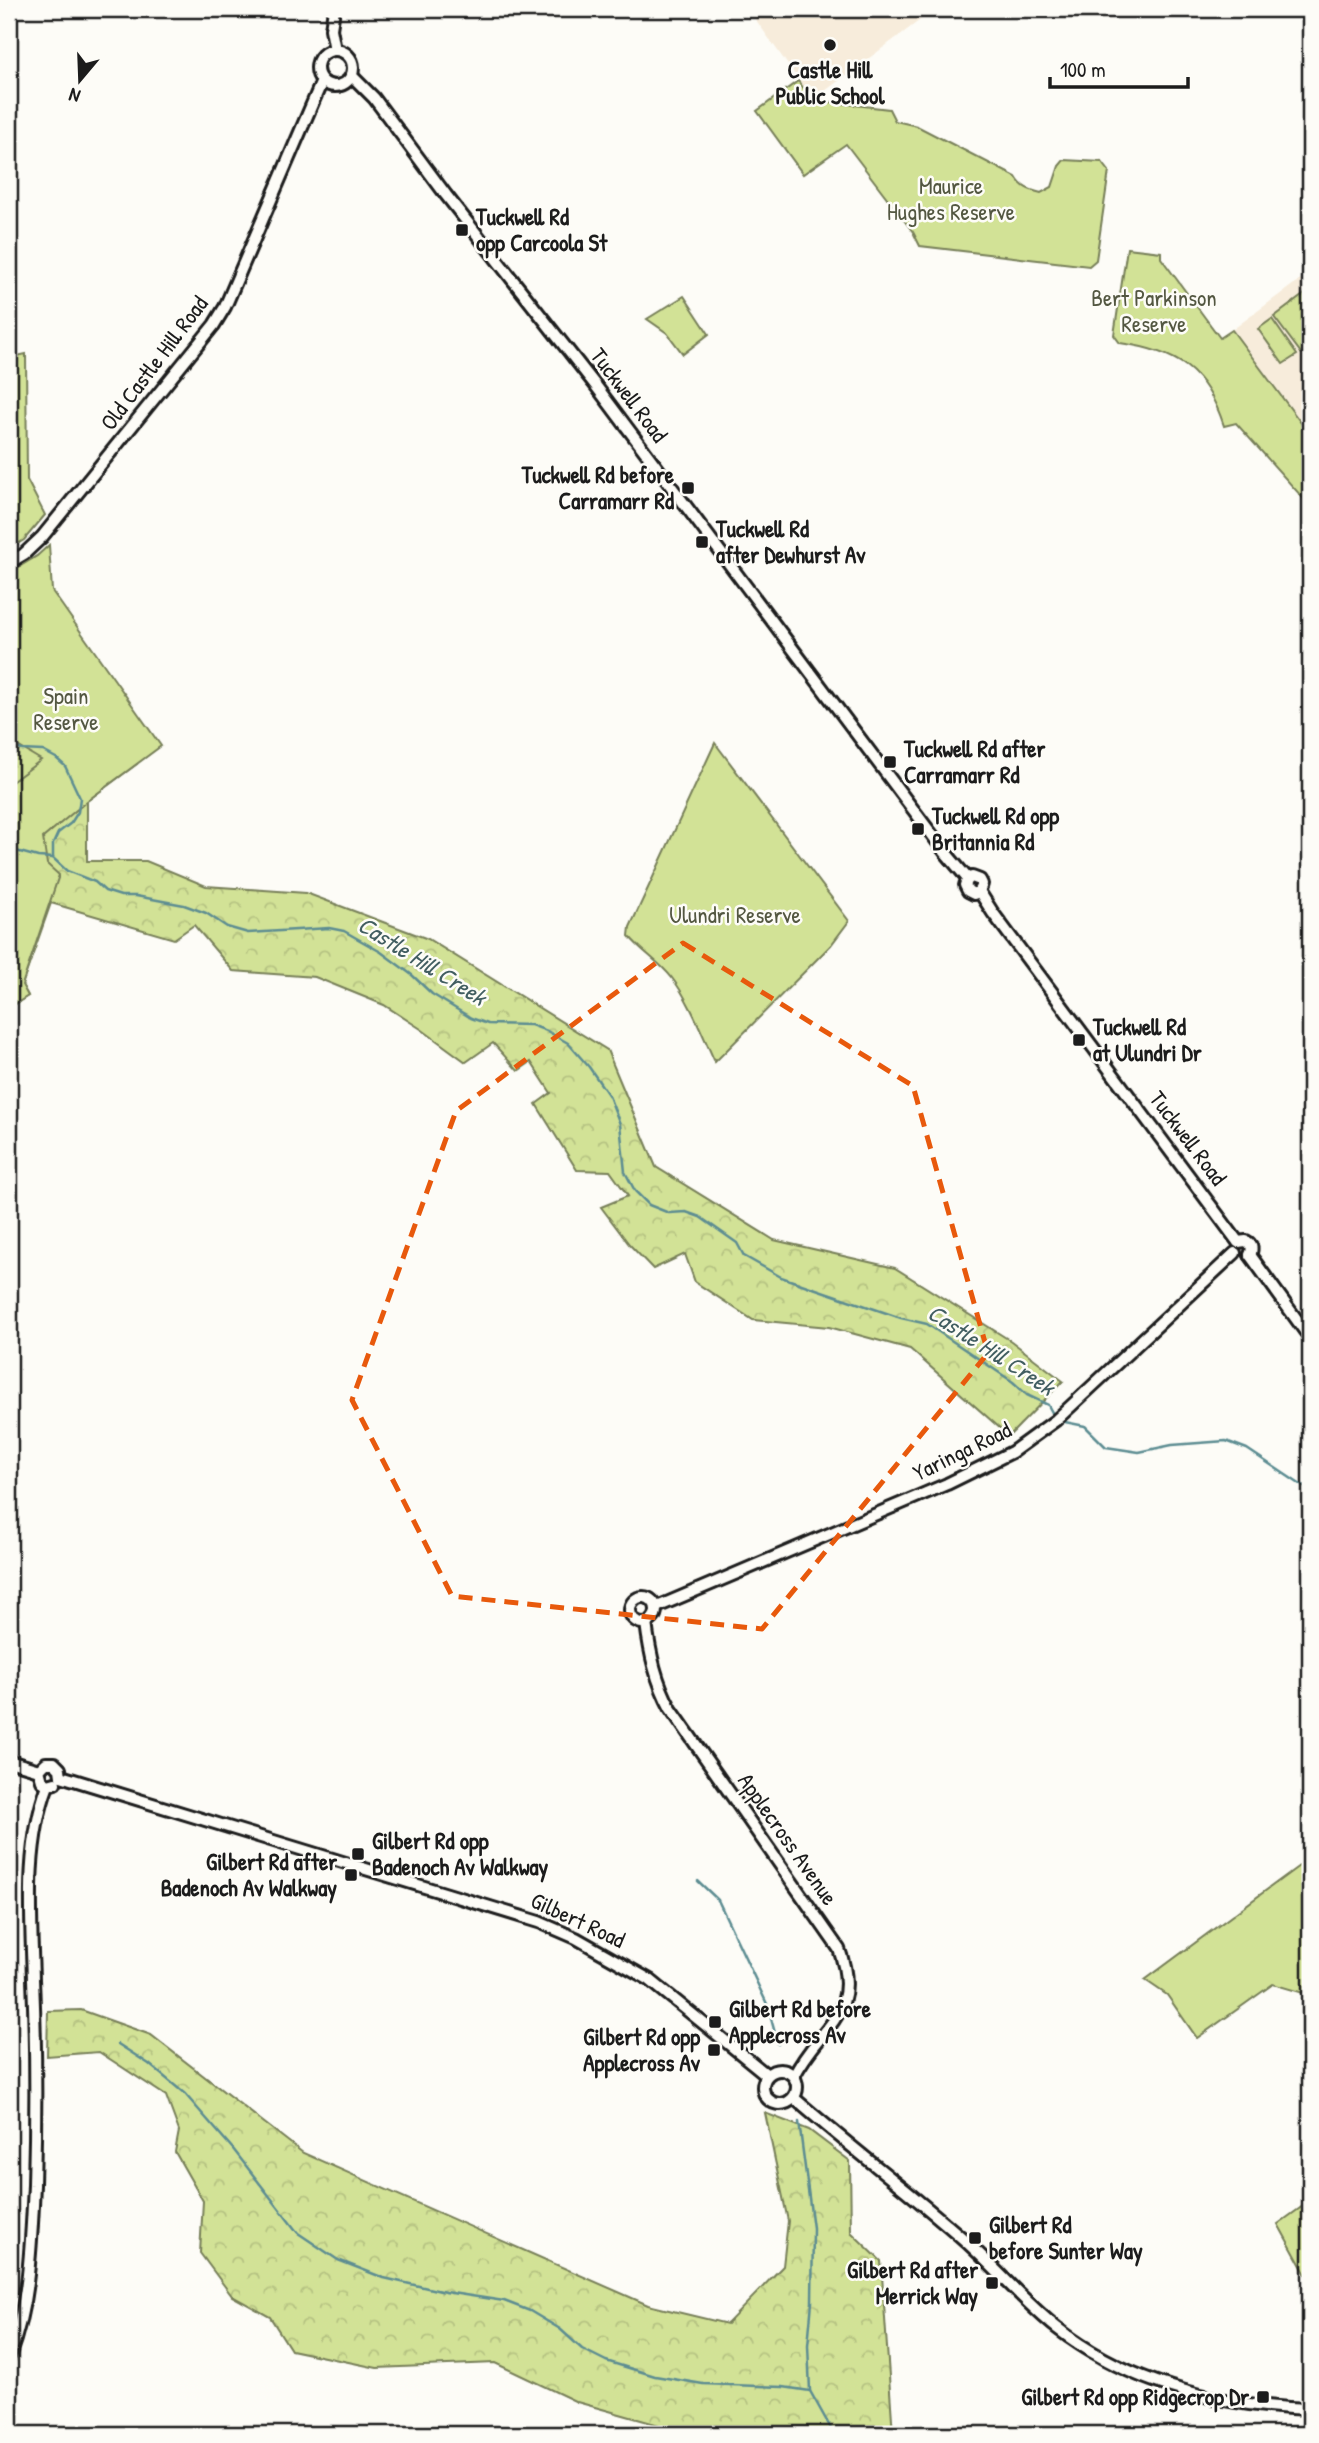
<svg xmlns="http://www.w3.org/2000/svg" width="1319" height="2443" font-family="'Patrick Hand',sans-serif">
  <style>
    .built { fill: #f7ecdb }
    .forest { fill: url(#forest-crowns); stroke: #777f59; stroke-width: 2 }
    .green { fill: #d2e296; stroke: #777f59; stroke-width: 2 }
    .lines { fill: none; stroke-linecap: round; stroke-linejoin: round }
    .stream { stroke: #5d8d92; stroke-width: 2.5 }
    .secondary-casing { stroke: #1c1c1c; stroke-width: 16 }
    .secondary { stroke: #fdfcf7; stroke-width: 10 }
    .marked { fill: none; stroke: #e8590c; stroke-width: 5; stroke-dasharray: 14 9; stroke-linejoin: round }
    .poi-dot { fill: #1c1c1c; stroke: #fdfcf7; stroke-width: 2.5 }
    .labels { text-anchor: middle; stroke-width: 5; stroke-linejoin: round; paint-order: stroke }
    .poi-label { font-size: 23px; font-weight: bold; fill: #1c1c1c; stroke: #fdfcf7; text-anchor: start }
    .park-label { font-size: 23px; fill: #535741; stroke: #fdfcf7 }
    .street-label { font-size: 23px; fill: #1c1c1c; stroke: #fdfcf7 }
    .water-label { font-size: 24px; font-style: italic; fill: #425e61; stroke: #fdfcf7 }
  </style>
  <defs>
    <pattern id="forest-crowns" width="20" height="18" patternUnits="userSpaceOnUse" patternTransform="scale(1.75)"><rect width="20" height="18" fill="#d2e296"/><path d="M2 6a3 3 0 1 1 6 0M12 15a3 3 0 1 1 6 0" fill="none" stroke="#b4c181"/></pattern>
  </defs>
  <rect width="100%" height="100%" fill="#fdfcf7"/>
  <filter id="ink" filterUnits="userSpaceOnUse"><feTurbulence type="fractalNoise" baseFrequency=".0143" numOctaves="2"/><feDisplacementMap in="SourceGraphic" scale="14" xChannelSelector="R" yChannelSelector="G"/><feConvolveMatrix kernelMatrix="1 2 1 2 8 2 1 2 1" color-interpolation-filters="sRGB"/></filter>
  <g filter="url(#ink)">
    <g class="built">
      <path d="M748,9H935L813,100Z"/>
      <path d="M1310,272V435L1232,330Z"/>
    </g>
    <g class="forest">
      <path d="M37,556L40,575L137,764L87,801V861H146L206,886L306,893L428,939L607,1050L656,1167L774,1240L895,1268L1011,1341L1063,1381L1009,1436L910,1349L829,1327L753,1320L695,1282L685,1254L653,1269L629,1244L601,1207L628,1196L610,1171L577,1170L536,1104L551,1093L531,1062L518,1071L493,1043L466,1062L421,1029L384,1005L315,977L233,971L194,925L174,939L51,903L22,985L28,996L9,1008V573Z"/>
      <path d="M81,2010L151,2035L303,2153L648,2305L727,2324L783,2266L788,2221L765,2113L809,2130L850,2161L851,2232L881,2261L893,2434H691L577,2402L495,2363L377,2368L291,2350L270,2317L232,2296L200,2253L203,2201L175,2152L179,2131L166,2096L99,2052L47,2056L48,2011Z"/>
    </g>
    <g class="green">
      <path d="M798,81L813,100L889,109L895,121L917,126L1016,177C1022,188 1030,190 1041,193L1052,187L1059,166L1064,160L1102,162L1109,171L1096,260L1089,266L920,246L913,232L846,144L803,174L757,111Z"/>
      <path d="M1127,248L1161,252V258L1220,338L1232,330L1310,435V506L1236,423L1224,426C1206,370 1177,351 1120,343L1114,335Z"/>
      <path d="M1310,290V346L1301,353L1274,317Z"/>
      <path d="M684,296L709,334L683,354L667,333L647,319Z"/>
      <path d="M1272,319L1297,355L1283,364L1258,329Z"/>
      <path d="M9,354L13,357L26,354L27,480L45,515L24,540L9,549Z"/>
      <path d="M49,545L52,591L161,746L87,801L43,838L47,864L59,875L22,985L28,996L9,1008V784L41,760L16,745L9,738V573L37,556Z"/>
      <path d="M715,743L849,921L831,945L715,1062C702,1034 691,1003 672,978C660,962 642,952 629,936L630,927Z"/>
      <path d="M1303,1863L1310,1871V1995L1273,1984L1197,2038L1167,1995L1145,1980Z"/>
      <path d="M1310,2201V2282L1278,2224Z"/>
    </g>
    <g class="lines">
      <g class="stream">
        <path d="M9,739L13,747L22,750L43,751L56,758L65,766L80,798L78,812L71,823L58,833L53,844V858L67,871L95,882L105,891L121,896H136L184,905L206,913L227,927L248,933L329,928L344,931L381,952L412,975L432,994L471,1018L488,1024L531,1025L547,1031L568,1043L589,1067L609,1096L620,1124L625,1172L635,1191L649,1205L669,1213L686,1212L700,1217L737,1243L744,1256L781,1277L901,1318L927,1324L1013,1382L1027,1395L1048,1405L1055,1418"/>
        <path d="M9,849L38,857L53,858"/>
        <path d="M1060,1421L1085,1426L1106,1447L1139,1452L1172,1445L1226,1441L1247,1449L1310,1491"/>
        <path d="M698,1881L718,1900L767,2004L778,2044"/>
        <path d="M118,2044L149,2064L185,2094L233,2149L298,2233L338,2260L384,2278L445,2292L504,2301L530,2311L560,2329L582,2349L606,2361L655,2376L703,2384L783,2387L810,2391"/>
        <path d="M799,2122L813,2228L812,2302L808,2345L810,2391L834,2434"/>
      </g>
      <defs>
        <g id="secondary">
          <path d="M334,9L331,29L335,50"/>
          <circle cx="335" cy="68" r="18"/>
          <path d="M352,76L374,98L446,195L596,386L945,852L968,879"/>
          <path d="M9,563L24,554L42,537L214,325L225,307L322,81"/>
          <path d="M968,879L972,877L980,880L982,884L979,891"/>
          <path d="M968,879L965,885L968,891L974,894L979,891"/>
          <path d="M979,891L993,913L1238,1242"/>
          <path d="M1238,1242L1246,1241C1252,1244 1253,1249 1250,1255"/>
          <path d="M1250,1255L1310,1338"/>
          <circle cx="643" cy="1610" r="13"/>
          <path d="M657,1607L947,1484L1012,1452L1056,1420L1235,1253"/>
          <path d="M646,1623C650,1654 656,1682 671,1709L839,1949C863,2015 820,2025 794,2076"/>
          <path d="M9,1761L39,1770"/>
          <path d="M39,1770L42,1781L48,1785L55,1783"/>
          <path d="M39,1770L46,1763H54L60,1769L61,1776"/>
          <path d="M61,1776L539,1922L576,1938L650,1980L767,2075"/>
          <circle cx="780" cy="2087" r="17"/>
          <path d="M794,2098C848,2145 906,2189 961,2237C994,2266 1023,2301 1057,2328C1130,2385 1220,2406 1310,2409"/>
          <path d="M9,2357C30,2302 31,2243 34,2185C36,2116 36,2048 33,1979C31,1915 25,1846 48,1785"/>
        </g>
      </defs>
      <use href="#secondary" class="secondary-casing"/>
      <use href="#secondary" class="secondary"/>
    </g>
  </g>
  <path class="marked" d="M683,943L913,1086L988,1353L762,1629L452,1596L352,1400L456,1111Z"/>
  <g class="poi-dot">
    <circle cx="830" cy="45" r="7"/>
    <rect x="455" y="223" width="14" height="14" rx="3.5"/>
    <rect x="681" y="481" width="14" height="14" rx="3.5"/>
    <rect x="695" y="535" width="14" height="14" rx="3.5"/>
    <rect x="883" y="755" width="14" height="14" rx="3.5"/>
    <rect x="911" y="822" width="14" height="14" rx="3.5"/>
    <rect x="1072" y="1033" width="14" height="14" rx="3.5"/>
    <rect x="351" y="1847" width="14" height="14" rx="3.5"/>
    <rect x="344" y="1868" width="14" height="14" rx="3.5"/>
    <rect x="708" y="2015" width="14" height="14" rx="3.5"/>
    <rect x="707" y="2043" width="14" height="14" rx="3.5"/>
    <rect x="968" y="2231" width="14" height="14" rx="3.5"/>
    <rect x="985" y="2276" width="14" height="14" rx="3.5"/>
    <rect x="1256" y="2390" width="14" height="14" rx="3.5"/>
  </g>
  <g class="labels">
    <g class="poi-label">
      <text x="830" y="78" text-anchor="middle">Castle Hill<tspan x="830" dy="26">Public School</tspan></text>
      <text x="476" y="225">Tuckwell Rd<tspan x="476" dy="26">opp Carcoola St</tspan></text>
      <text x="674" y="483" text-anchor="end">Tuckwell Rd before<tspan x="674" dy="26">Carramarr Rd</tspan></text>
      <text x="716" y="537">Tuckwell Rd<tspan x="716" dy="26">after Dewhurst Av</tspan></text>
      <text x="904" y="757">Tuckwell Rd after<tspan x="904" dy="26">Carramarr Rd</tspan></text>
      <text x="932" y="824">Tuckwell Rd opp<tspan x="932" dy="26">Britannia Rd</tspan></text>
      <text x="1093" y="1035">Tuckwell Rd<tspan x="1093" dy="26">at Ulundri Dr</tspan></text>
      <text x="372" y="1849">Gilbert Rd opp<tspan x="372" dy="26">Badenoch Av Walkway</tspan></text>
      <text x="337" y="1870" text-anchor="end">Gilbert Rd after<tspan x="337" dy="26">Badenoch Av Walkway</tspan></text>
      <text x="729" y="2017">Gilbert Rd before<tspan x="729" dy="26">Applecross Av</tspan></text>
      <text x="700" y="2045" text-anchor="end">Gilbert Rd opp<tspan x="700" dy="26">Applecross Av</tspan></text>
      <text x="989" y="2233">Gilbert Rd<tspan x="989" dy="26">before Sunter Way</tspan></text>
      <text x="978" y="2278" text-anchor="end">Gilbert Rd after<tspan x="978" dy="26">Merrick Way</tspan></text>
      <text x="1249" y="2405" text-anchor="end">Gilbert Rd opp Ridgecrop Dr</text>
    </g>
    <g class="park-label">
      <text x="951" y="194">Maurice<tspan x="951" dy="26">Hughes Reserve</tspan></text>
      <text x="1154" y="306">Bert Parkinson<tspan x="1154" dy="26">Reserve</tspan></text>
      <text x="66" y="704">Spain<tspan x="66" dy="26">Reserve</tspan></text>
      <text x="735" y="923">Ulundri Reserve</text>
    </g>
    <g class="street-label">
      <text transform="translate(154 363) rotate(-53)" y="8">Old Castle Hill Road</text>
      <text transform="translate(629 395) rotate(53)" y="8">Tuckwell Road</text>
      <text transform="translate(1188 1138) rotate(53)" y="8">Tuckwell Road</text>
      <text transform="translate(962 1451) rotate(-26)" y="8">Yaringa Road</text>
      <text transform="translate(788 1839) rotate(55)" y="8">Applecross Avenue</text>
      <text transform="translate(578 1920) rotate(25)" y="8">Gilbert Road</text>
    </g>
    <g class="water-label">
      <text transform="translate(422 961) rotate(32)" y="8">Castle Hill Creek</text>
      <text transform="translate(991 1350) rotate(33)" y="8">Castle Hill Creek</text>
    </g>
  </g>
  <rect width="1319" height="2443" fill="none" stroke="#fdfcf7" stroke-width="35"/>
  <rect x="18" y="18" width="1284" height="2408" fill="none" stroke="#1c1c1c" stroke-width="2.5" filter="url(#ink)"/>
  <g transform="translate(80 80) rotate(199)" stroke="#fdfcf7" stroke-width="5" paint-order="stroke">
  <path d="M0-5L12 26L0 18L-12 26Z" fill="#1c1c1c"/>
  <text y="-10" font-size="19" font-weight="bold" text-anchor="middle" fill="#1c1c1c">N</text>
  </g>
  <path d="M1050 77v10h138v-10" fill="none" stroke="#1c1c1c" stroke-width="3.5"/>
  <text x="1060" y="77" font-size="21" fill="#1c1c1c" stroke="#fdfcf7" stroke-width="5" paint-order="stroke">100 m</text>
</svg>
